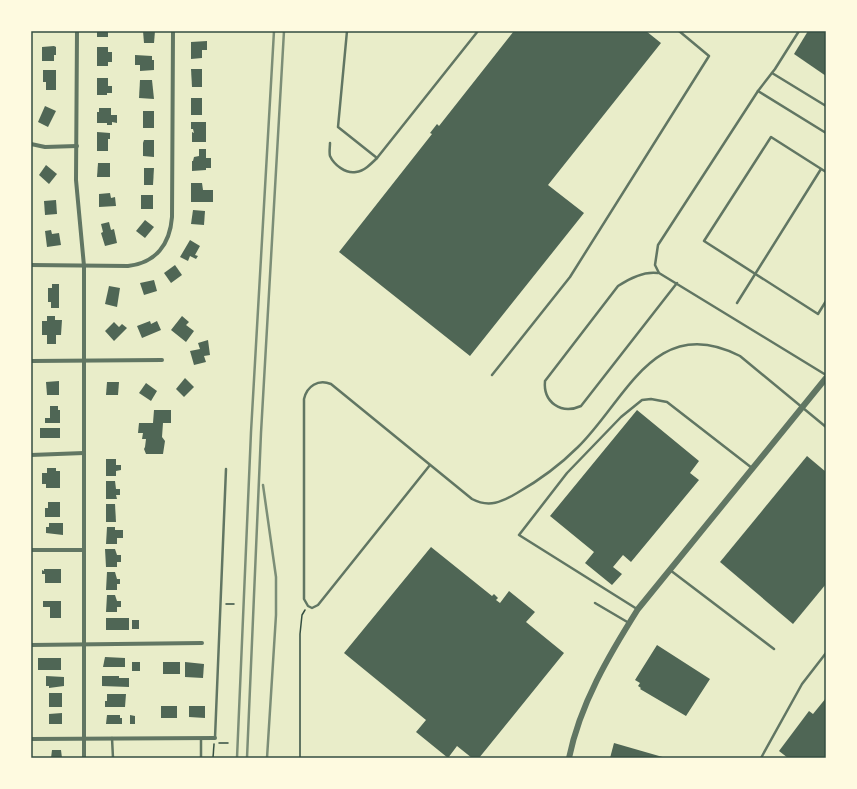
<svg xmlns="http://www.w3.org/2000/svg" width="857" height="789" font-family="'Roboto Condensed',sans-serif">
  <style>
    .building { fill: #4f6655 }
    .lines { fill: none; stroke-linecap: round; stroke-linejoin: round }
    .path { stroke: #344e41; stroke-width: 1.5 }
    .service { stroke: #617663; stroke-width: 2.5 }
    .minor { stroke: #617663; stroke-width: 4 }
    .tertiary { stroke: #617663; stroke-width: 6 }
    .rail { stroke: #7c8e77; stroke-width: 2.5 }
    .neatline { fill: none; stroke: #344e41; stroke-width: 1.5 }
  </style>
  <rect width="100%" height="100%" fill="#e9edc9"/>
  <g class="building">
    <rect x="97" y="31" width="11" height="6"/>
    <path d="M143,31H155L154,43H144Z"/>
    <path d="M514,31H646L661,43L548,185L584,213L470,356L339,252L432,134L430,133L437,124L439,126Z"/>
    <path d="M808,31H826V76L794,54Z"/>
    <path d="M207,41V50H202V58L191,59V42Z"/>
    <path d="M54,46L56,47V55H54V61H42V47Z"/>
    <path d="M97,47H108V52H112V62H108V66H97Z"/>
    <path d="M135,55L152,56V60H154V70L140,71V65H135Z"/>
    <path d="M191,69H202V87H192Z"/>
    <path d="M43,70H56V90H46V82H43Z"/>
    <path d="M97,78H108V86H112V93H107V95H97Z"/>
    <path d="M140,80H152L154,99L139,98Z"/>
    <rect x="191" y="98" width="11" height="17"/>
    <path d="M45,106L56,111L48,127L38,122Z"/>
    <path d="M99,108H111V115H117V123L112,122V125H107V123H97V112H99Z"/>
    <rect x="143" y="111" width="11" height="17"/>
    <path d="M191,122H206V142H192V132L194,133L193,129H191Z"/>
    <path d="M97,132L110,133V139H108V151H97Z"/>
    <path d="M144,140H154V157L143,156V143Z"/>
    <path d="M199,149H206V158H211V168H206V170L192,171V161H193L194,157L199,156Z"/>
    <path d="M98,163H110V177H97Z"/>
    <path d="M46,165L57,174L49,184L39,175Z"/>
    <path d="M144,168H154L153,185H144Z"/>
    <path d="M191,183H202L203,190H213V202H191Z"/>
    <path d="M110,193L111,198L115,197L116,206L99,207V194Z"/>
    <rect x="141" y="195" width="12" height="14"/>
    <path d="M56,200L57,214L45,215L44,201Z"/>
    <path d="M193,210L205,211L204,225L191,224Z"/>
    <path d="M145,220L154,227L145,238L136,231Z"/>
    <path d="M109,222L111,230L114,229L117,243L105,246L101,233L103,232L101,224Z"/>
    <path d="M51,230L52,234L59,233L61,245L47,247L45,231Z"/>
    <path d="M190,240L200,246L195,255L198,256L196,259L190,256L188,261L180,257Z"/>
    <path d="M175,265L182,275L171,283L164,273Z"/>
    <path d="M154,280L157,291L144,295L140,283Z"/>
    <path d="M52,284H59V308H51V302H48V288H52Z"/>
    <path d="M109,286L120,288L117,307L105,304Z"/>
    <path d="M47,316H55V320H62L61,335H56V344H47V335H42V321H47Z"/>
    <path d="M182,316L189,322L186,325L194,331L186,342L171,330Z"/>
    <path d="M150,321L151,324L157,321L161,330L142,338L137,326Z"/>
    <path d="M114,322L119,327L122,324L127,328L114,341L105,331Z"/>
    <path d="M208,340L210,355L204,356L206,362L194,365L190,351L200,349L198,343Z"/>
    <path d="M185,378L194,387L184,397L176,389Z"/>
    <path d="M59,381V395H47L46,382Z"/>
    <path d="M107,382H119L118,395H106Z"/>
    <path d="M146,383L157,391L151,401L139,393Z"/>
    <path d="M50,406H58V410H60V423H45V418H50Z"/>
    <path d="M154,410H171V423H163L162,437L165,441L163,454H146L144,449L145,447L146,439H142L143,433H138L139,423H153Z"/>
    <path d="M637,410L699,461L690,473L699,480L631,562L623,555L613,567L622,574L612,585L585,563L594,552L550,516Z"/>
    <rect x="40" y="428" width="20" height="10"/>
    <path d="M807,456L826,472V584L793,624L720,562Z"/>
    <path d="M106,459H116V465H121V470L116,471V476H106Z"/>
    <path d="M47,468H56V471H60V488H46V484H42V473H47Z"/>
    <path d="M106,481H115L116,489H120V495H116L117,499H106Z"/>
    <path d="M48,502H60V517H45V508H48Z"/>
    <path d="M106,504H115L116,522H106Z"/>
    <path d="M49,523H63V535L46,533V527H49Z"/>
    <path d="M107,527H115V530H123V538H117V544H106Z"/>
    <path d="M431,547L492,596L494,594L498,598L496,600L500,603L509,591L535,612L526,622L564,653L479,758H472L457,746L448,758L416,732L426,720L344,653Z"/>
    <path d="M105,549H115L117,555H121V562H117V567H106Z"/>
    <path d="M44,569H61V583H45V574H42V570L44,571Z"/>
    <path d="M107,572H115L117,579H120V584H117V590H106Z"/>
    <path d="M107,595H115L117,601H121V607H117V612H106Z"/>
    <path d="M43,601H61V618H50V607H43Z"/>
    <rect x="106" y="618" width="23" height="12"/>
    <rect x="132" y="620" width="7" height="9"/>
    <path d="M657,645L710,679L686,716L640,689L641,688L638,686L640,683L635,680Z"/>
    <path d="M105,657L125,658V667H103Z"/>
    <rect x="38" y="658" width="23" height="12"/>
    <rect x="132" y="662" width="8" height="9"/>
    <rect x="163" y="662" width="17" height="12"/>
    <path d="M185,662L204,664L203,678L185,677Z"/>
    <path d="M46,676L64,677V686L49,688V686H46Z"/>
    <path d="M102,676H119V678H129V687L102,686Z"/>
    <rect x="49" y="693" width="13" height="14"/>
    <path d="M107,694H126L125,707H105V701H107Z"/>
    <path d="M826,698V758H788L779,751L809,711L813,714Z"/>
    <rect x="161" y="706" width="16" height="12"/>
    <path d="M189,706H205V718L189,717Z"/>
    <path d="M62,713V724H49V714Z"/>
    <path d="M107,715H120V718H122V724H106Z"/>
    <path d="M130,715L135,716V724H130Z"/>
    <path d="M614,743L666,758H610Z"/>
    <path d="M52,750H61L62,758H51Z"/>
  </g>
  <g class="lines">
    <g class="path">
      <path d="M226,604H234"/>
      <path d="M219,743H228"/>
      <path d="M213,758L214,744"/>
      <path d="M300,758V634L302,615L305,610"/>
    </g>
    <g class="service">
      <path d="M347,31L338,127L377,158L478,31"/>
      <path d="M799,31L775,69L758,91L658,245L655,265L659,273L826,375"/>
      <path d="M772,73L826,106"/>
      <path d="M758,91L826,133"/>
      <path d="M330,143C330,147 329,152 330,156C334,165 346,174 356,172C364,171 371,164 377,158"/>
      <path d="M826,172L771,137L704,241L818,314L826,301"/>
      <path d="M658,273C644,271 630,278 618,286L545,381C543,402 561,415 581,406L677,283"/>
      <path d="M737,303L821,169"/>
      <path d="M492,375L570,277L709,56L679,31"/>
      <path d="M430,465L318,605L312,608L308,606L304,599V399C307,386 318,379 331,384L472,499C489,508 502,502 517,493C538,481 561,464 578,447C626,400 655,312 740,356L826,427"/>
      <path d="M670,570L774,649"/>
      <path d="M595,603L629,623"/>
      <path d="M637,609L519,535L567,473L621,417L642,400L651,399L667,402L752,468"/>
      <path d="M112,738L113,758"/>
      <path d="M215,738L226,469"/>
      <path d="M201,758V739"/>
      <path d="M761,758L802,684L826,653"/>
    </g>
    <g class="minor">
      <path d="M77,31L76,180L84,266V758"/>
      <path d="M31,144L45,147L77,146"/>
      <path d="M31,265L128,266C156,263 170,244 172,217L173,31"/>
      <path d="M31,361L162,360"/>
      <path d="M31,455L84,453"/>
      <path d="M31,550H83"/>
      <path d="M31,645L202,643"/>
      <path d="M31,739L215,738"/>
    </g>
    <path class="tertiary" d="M569,758C580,704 609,655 638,609L826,378"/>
    <g class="rail">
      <path d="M263,485L276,577V615L267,758"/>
      <path d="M237,758L251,432L274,31"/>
      <path d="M247,758L261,433L284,31"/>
    </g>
  </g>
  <rect width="857" height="789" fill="none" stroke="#fefae0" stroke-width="64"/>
  <rect x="32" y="32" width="793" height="725" class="neatline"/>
</svg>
